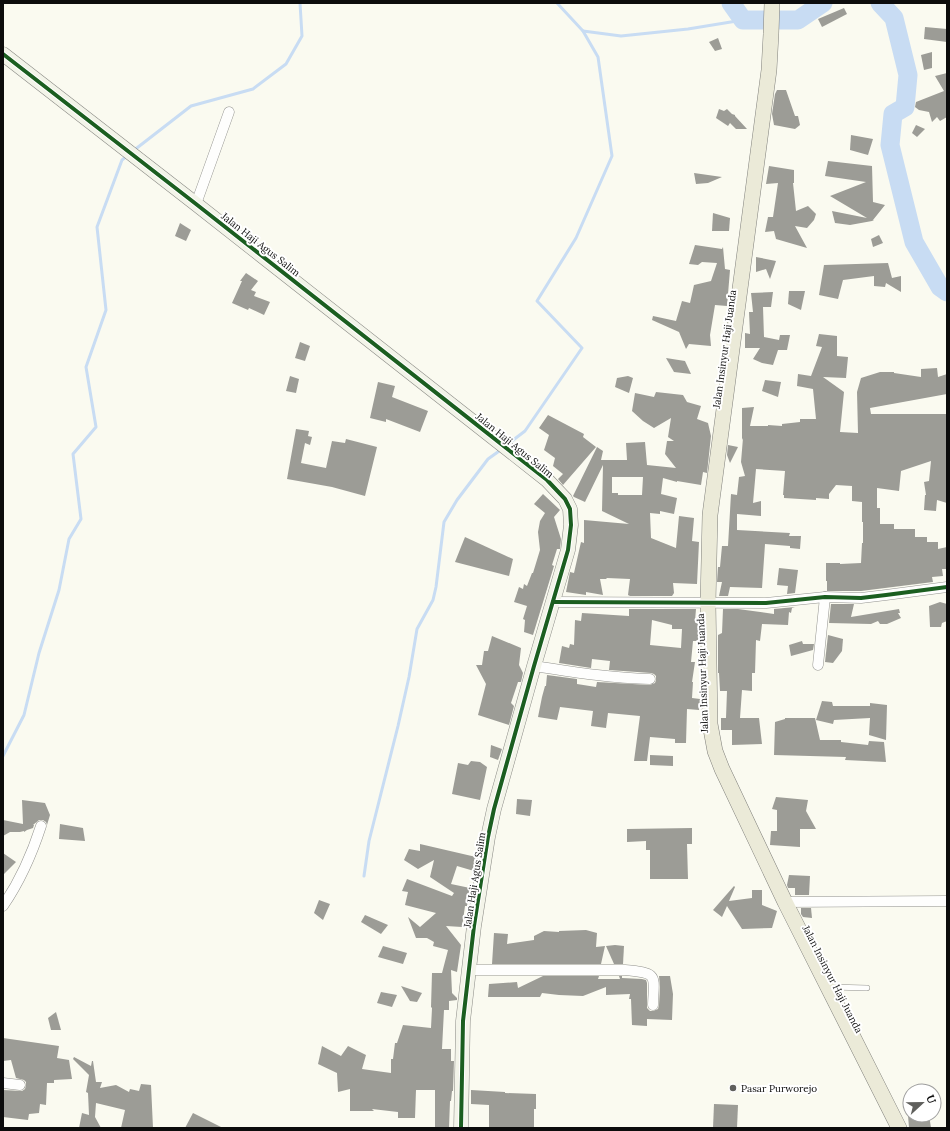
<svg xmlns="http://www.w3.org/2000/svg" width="950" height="1131" font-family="Lora,serif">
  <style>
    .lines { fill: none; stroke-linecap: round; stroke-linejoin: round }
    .stream { stroke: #c8dcf3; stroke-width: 3 }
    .river { stroke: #c8dcf3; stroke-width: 19 }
    .building { fill: #9c9c96; fill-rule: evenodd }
    .lane-casing { stroke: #93938f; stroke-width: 6 }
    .street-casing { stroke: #93938f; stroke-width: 11 }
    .secondary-casing { stroke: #8a8a85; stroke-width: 15 }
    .primary-casing { stroke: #80807c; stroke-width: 16 }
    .lane { stroke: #fefefd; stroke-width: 5 }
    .street { stroke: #fefefd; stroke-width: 10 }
    .secondary { stroke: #f3f4e9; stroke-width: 14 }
    .primary { stroke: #ebead8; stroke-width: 15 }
    .cycleway-casing { stroke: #fff; stroke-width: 6 }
    .cycleway { stroke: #1b5e20; stroke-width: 4 }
    .poi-dot { fill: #5f5f5c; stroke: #fff; stroke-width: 1.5 }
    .labels { text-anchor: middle; stroke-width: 4; stroke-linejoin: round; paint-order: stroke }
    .street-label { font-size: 10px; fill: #0c0c0c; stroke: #fff }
    .poi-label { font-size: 10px; fill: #0c0c0c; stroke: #fff; text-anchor: start }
  </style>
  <rect width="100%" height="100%" fill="#fafaf0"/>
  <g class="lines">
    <g class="stream">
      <path d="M583,31L621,36L688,29L743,20"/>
      <path d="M133,151L191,106L253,89L286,64L302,36L300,3"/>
      <path d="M508,444L525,431L582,348L537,301L576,238L612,156L598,57L583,31L557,3"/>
      <path d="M3,756L24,715L39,653L59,590L69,539L81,519L73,454L96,427L86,367L106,310L97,227L122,160L127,156"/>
      <path d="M364,876L369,841L398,726L409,677L417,629L433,600L436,587L444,522L457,500L488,459L502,449"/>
    </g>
    <g class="river">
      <path d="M731,3L743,20H798L823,3"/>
      <path d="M880,3L894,18L908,75L905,107L893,114L890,145L914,242L940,287L947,292"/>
    </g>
  </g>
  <g class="building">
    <path d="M844,8L847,14L822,27L818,19Z"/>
    <path d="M925,27L947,29V42L924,39Z"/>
    <path d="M718,38L722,49L715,51L709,42Z"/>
    <path d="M932,52V68L924,70L921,55Z"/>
    <path d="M947,73V117L940,121L937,117L932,122L929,112L919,110L915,107L916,102L944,91L935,76Z"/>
    <path d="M777,90H786L795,116H798L800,125L795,129L774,125L772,114L775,94Z"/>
    <path d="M719,109L724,111L727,109L732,114L735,115V116L747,129H736L730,123L728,126L716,118Z"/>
    <path d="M916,125L925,129L917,137L912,133Z"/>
    <path d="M851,135L873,139L868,155L850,150Z"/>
    <path d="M828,161L872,166L873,202L885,205L873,220H874L872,221L850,225L835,223L832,211L867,218L830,196L866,182L825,176Z"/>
    <path d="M769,166L794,170V183H793L796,211L808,206L816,214L814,220L807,228L795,226L807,248L776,239L774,231L765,232L768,217H773L778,183L766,184Z"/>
    <path d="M694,173L722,177L708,183L696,184Z"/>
    <path d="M713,213L730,218L729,231H712Z"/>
    <path d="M180,223L191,230L186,241L175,236Z"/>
    <path d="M879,235L883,243L873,247L871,239Z"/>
    <path d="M695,245L722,249L723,247L725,269L730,270L727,306L715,305L710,335L711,346L689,344L686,349L679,332L652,320L653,316L676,321L682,301L690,303L694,285L711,281L717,263L702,262L698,265L689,264Z"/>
    <path d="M756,257L776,261L770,279L766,269L756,272Z"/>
    <path d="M888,263L892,278L901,276V292L886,283L885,287L874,286V276L843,280L838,299L819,295L824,265Z"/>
    <path d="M246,273L258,281L251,290L256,292L254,296L270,302L264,315L249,308L248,310L232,303L242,281H240Z"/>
    <path d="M789,291H805L801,310L788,304Z"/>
    <path d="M773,292L771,307H763L764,337L779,340L780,335H790L787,350H778L773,365L762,363L753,359L760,348H745V333L750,334L749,312H753L751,293Z"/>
    <path d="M819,334L837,336V356L848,357L846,378L823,377L844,392L840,432L858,433L857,392L861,378L880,372H894V373L921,377V369L937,368L938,377L947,374V394L870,408L871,414H947V503L937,500L936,511L924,510L925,495H926L924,482L929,481L931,461L901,471L899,491L877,488V508H880V524H894V529H915V537H927V542H938V549L947,547V569H942L943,576L932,577L933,582L861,591H827V581H826V563H840V564L861,563L862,543H863V522H862V502L852,501V486L836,485L829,494V499L816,498V500L784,498V495H783L785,471L756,469L753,503L761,501V516L737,514V530L790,533L789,536H801L800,549L790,548V546L765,544L762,588L730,587L728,596H719L722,582H717L718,567H720L722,546H728L731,494L737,495L739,477L745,476L741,462L743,438L742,440V408L754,407L750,426H768V425L782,426V424L800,422V419H816L813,389L797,386L798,374L811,376L822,347L816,346Z"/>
    <path d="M300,342L310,346L305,361L295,358Z"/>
    <path d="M666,358L685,361L691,374L674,372Z"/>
    <path d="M290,376L299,379L296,393L286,391Z"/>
    <path d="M628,376L633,378L629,393L615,387L617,378Z"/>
    <path d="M765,380L781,382L778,397L762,391Z"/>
    <path d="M378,382L395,386L392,397L428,411L420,432L386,419V422L370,418Z"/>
    <path d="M656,392L683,395L687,402L701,406L697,419L708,423L711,436L707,473L703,472L701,485L677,481V482L663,478L661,494L677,498L674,514L660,511V514L650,513L651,538L676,548L679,516L694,518L692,541L699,542L697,584L673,583L674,593L672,596H630L628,595L630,579L607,578L606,579H600L603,595L586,592V595L566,592L570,572L574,573L581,542L584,543V520L629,524L602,511L603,465L585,502L574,497L573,496L597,447L603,451L601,460H627L626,443L645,442L647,465L676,468L665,454L667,441H674L668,437L671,418L654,428L643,421L632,411L635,393L654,397ZM612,477H643L642,495H618V493H612Z"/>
    <path d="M548,415L584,434L583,437L596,447L563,485L558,479L563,474L553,466L555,458L544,450L549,435L539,428Z"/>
    <path d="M296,429L309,431L308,436L312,437L310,445L305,443L301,463L326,468L332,441L345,443L346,439L377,447L365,496L332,487L287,479Z"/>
    <path d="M728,445L738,447L730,463L727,455Z"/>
    <path d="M543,494L560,510L554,517L561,539L560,549H557L552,565L554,566L533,635L524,632L525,620L523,619L527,606L514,602L519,587L523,589L524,584L527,586L532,573H533L540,550L538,532L540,521L545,513L534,504Z"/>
    <path d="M465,537L513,559L509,576L455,562Z"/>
    <path d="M779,568L798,570L795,593L787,594L788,586L777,585Z"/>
    <path d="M940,602L947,604V621L942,623L941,627H930L929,606Z"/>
    <path d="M831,604H854L851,617L899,609L900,613H898L901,618L887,624H880L878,621L871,624L829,623Z"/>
    <path d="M795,607L792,608L791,613L789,612L788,625L762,624L760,641L756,640L755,673H752V691L742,690L740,718H759L762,744L732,745V730H721V718H726L727,691H720L719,673H718V635L722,633L723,609H738L774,614V609Z"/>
    <path d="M629,609H696L695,621L699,623L700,641H693L691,662H695L692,682H693L692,698L700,699L699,710L687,709L686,743H675V739L650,737L647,761H634L640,716L608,713L606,728L591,726L593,711L560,707L557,720L538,717L542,697L545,686H546L547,675L577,679V684L596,687L597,682L650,685L655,683L656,680V676L654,674L651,673L609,670L610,661L592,659L591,668L559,663L562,646L569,648L570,644L574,645L575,620L581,621L582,613L629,616ZM652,620L672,625V629H682L681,648L650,645Z"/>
    <path d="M828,635L843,639L842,651L833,663L825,662Z"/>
    <path d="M492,636L521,648L519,665L523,673L521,682H518L511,703L514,706L509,725L478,715L486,684L476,665H482L484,651H488Z"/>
    <path d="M802,641L803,644H814L813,650L791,656L789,645Z"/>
    <path d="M822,701L832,702L833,706H870V703L887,705L886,740L869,735L870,718L834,720L833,724L816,720Z"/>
    <path d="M785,718H815L820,740H841V742L868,745L869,741L884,742L886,762L845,760L846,757L774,755L775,722L785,719Z"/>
    <path d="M491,745L502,749L498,760L490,757Z"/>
    <path d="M650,755L673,756V766L650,765Z"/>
    <path d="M471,761L480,762L487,767L480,800L452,794L458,763L468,765Z"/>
    <path d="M776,797L808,800L806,811L816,829H800V847L770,845L771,831H777V810L772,809Z"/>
    <path d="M517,799L532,800L530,816L516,814Z"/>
    <path d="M22,800L45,803L50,815L47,825L46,822L43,820H39L33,825H34L33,828L27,830L24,832V831L20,832H10L3,836V820L23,824Z"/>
    <path d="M60,824L83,828L85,841L59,839Z"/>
    <path d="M692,828V844H687L688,879H650V850H646V841L627,842V829Z"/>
    <path d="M420,844L476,857L474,871L457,866L451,884L470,888L467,906H465L462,927L446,926L461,945L457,972L451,970L452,993L457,998V1000L449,1001V1010H444L442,1049H451V1061H454L453,1091H452L451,1101H450L449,1128H435V1090H416L415,1118H398V1112L372,1109L374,1111H350V1089L338,1092L337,1073L318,1064L322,1046L341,1056L348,1046L366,1055L362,1069L391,1073V1059H393L395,1043H397L403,1025L431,1028L432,1008L431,1007L432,973H442L448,950L433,946L434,942L427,938H416L408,917L420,927L436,913L405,905L408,892L402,891L407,879L452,896L454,893L430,877L434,860L418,869L404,860L409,849L420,851Z"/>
    <path d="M3,853L16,862L3,875Z"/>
    <path d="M789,875L810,876L809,895H795V888H788L787,885Z"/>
    <path d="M734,886L735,887L729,901L752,898V890H762V905L777,911L772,928L742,929L727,906L722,917L713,910Z"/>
    <path d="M319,900L330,904L323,920L314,913Z"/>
    <path d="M801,908H811L812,918L803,917L801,914Z"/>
    <path d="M365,915L388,925L381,934L361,922Z"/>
    <path d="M586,930L597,933L596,947L605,946L601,964H492L494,933L508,934L507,944L534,940V936L544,931L559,932V931Z"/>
    <path d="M615,945L624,946L623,964H614L606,946Z"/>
    <path d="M383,946L407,953L403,964L378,957Z"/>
    <path d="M543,976H599L598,979H620L619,976H622V978L642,979L646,980L647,983V1008L650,1011H653L658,1009L659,1005L660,987L659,976H670L673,994L672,1020L647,1019V1026L632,1025L631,999H629L630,994L606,995V987L583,996L559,995L542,993L540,997H488L489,984L517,982L518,988Z"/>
    <path d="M401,986L422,993L417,1002L410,1001Z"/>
    <path d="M381,992L397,995L392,1007L377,1003Z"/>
    <path d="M56,1012L61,1030H51L48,1018Z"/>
    <path d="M3,1038L59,1046L57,1058L69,1060L72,1079L54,1080V1083H47L46,1105L40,1104L39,1113L29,1114L28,1120L3,1117V1090L22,1091L25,1089L26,1085V1082L24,1080L16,1078L11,1060L3,1061Z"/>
    <path d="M74,1057L91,1066L92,1061H93L96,1082H102L100,1088L116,1085L129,1092L130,1089L139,1091L141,1084L151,1085L153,1128H121L125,1110L96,1103L95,1117L101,1128H79L82,1113L89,1115L88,1093L86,1092L89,1075L73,1059Z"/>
    <path d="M471,1090L505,1092V1093L536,1094V1109H534V1128H489V1105L471,1104Z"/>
    <path d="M714,1104L738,1105L737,1128H713Z"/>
    <path d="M193,1113L223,1128H185Z"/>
    <path d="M908,1115H929L931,1128H909Z"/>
  </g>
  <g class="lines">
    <defs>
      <path id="lane" d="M831,987L867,988"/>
      <g id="street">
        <path d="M196,204L229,112"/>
        <path d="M553,602L766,603L825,597L861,598L886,595L947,587"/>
        <path d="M818,665L825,597"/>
        <path d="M534,666C573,672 610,678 650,679"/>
        <path d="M785,902L947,901"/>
        <path d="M3,906C20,881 32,854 41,826"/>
        <path d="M469,970H625C659,973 654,975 653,1005"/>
        <path d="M3,1083L20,1085"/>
      </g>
      <path id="secondary" d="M3,54L196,204L547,480L565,499L570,509L571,525L568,550L534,666L494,809L488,837L474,926L463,1021L461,1128"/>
      <path id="primary" d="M772,3L771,34L769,70L710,515L708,603L710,724L715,751L722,769L785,902L899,1128"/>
    </defs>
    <use href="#lane" class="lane-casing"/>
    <use href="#street" class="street-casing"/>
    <use href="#secondary" class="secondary-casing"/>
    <use href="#primary" class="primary-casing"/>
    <use href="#lane" class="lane"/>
    <use href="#street" class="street"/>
    <use href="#secondary" class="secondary"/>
    <use href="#primary" class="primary"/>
    <defs>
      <g id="cycleway">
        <path d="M3,54L196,204L547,480L565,499L570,509L571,525L568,550L534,666L494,809L488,837L474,926L463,1021L461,1128"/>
        <path d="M553,602L766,603L825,597L861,598L886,595L947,587"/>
      </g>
    </defs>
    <use href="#cycleway" class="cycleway-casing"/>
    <use href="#cycleway" class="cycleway"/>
  </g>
  <circle class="poi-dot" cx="733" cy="1088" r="4"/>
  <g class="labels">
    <g class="street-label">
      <text transform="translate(261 244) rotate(38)" y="4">Jalan Haji Agus Salim</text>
      <text transform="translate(724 349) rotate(-82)" y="4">Jalan Insinyur Haji Juanda</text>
      <text transform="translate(515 445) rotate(39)" y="4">Jalan Haji Agus Salim</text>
      <text transform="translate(702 673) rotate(-92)" y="4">Jalan Insinyur Haji Juanda</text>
      <text transform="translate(474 880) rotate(-81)" y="4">Jalan Haji Agus Salim</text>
      <text transform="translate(833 979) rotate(63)" y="4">Jalan Insinyur Haji Juanda</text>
    </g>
    <g class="poi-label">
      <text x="741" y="1092">Pasar Purworejo</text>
    </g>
  </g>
  <rect width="950" height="1131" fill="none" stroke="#0c0c0c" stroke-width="8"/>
  <g transform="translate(922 1103) rotate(68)"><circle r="19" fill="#ffffff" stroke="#9e9e9e"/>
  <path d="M0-3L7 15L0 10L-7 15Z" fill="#5f5f5c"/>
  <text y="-6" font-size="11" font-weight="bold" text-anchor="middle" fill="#0c0c0c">U</text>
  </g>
</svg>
